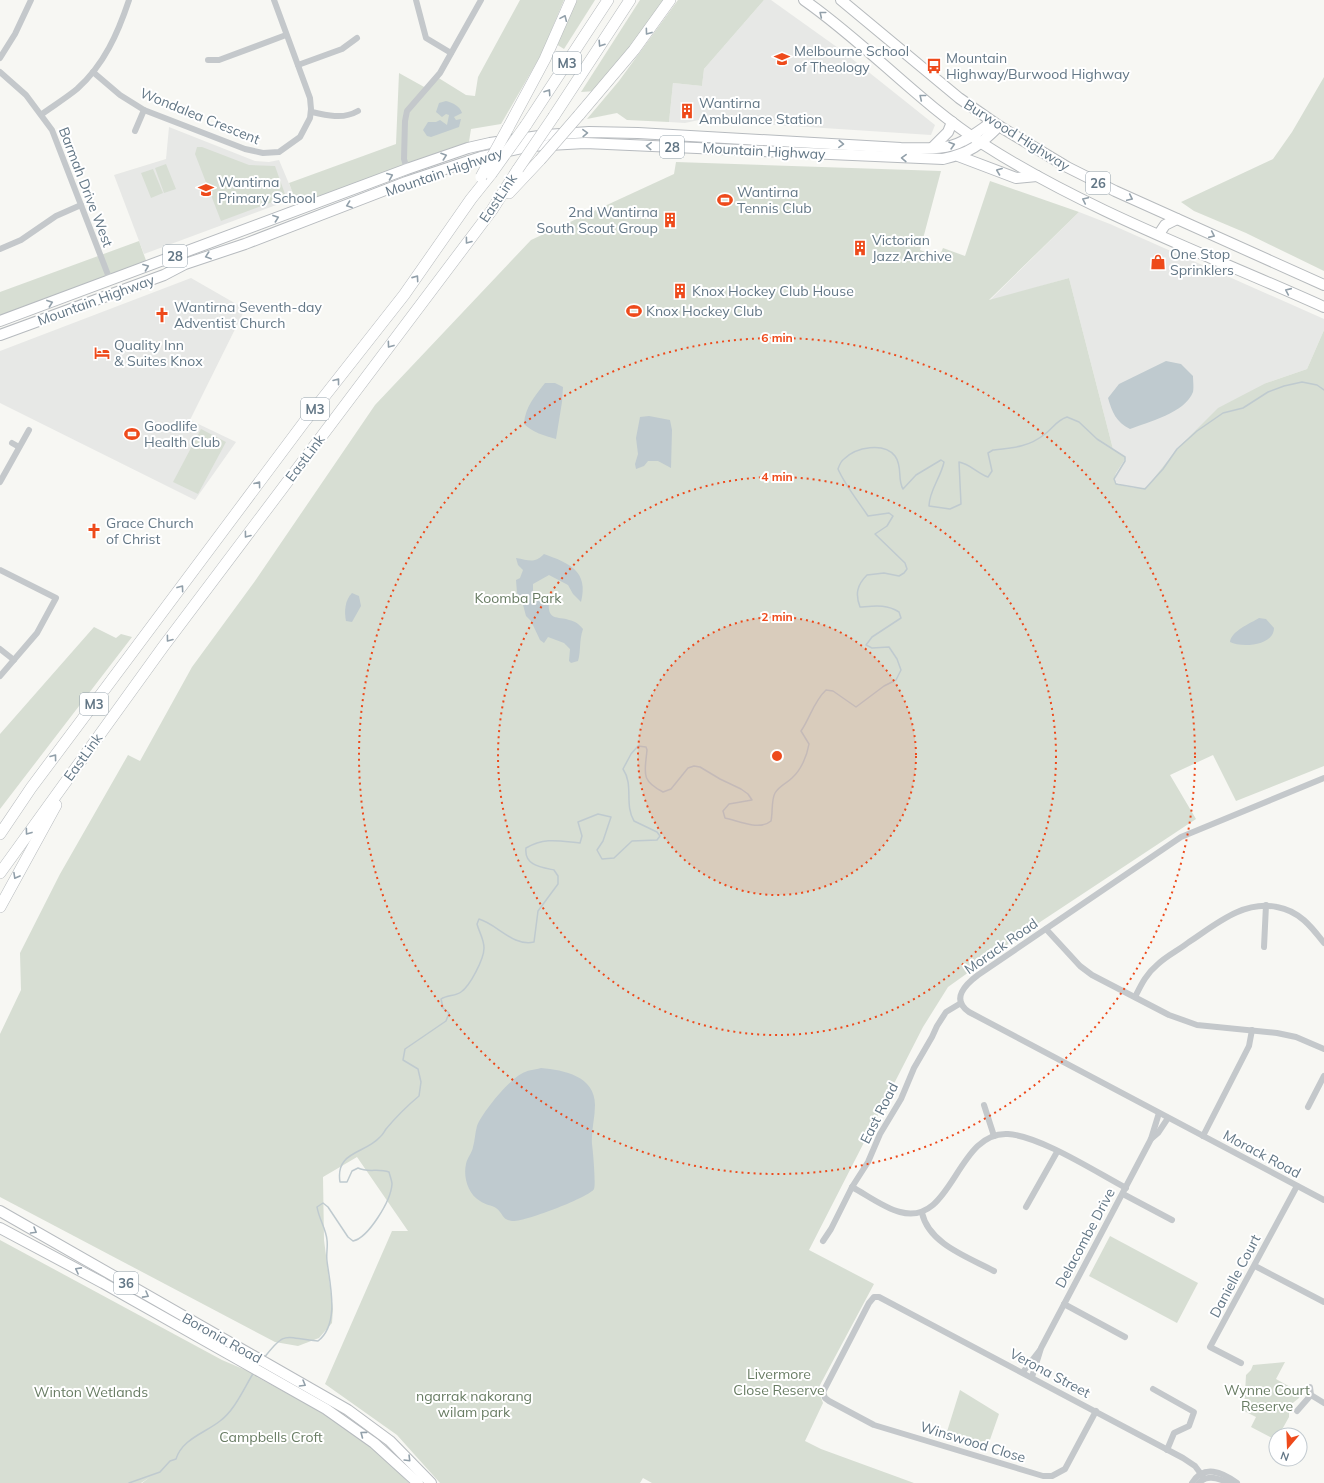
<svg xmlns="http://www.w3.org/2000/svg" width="1324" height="1483" font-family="Mulish,sans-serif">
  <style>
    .built { fill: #e7e8e6 }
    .green { fill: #d7ded3 }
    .water { fill: #bfcacf }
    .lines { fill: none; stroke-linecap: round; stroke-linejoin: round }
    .stream { stroke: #bfcacf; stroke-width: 1.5 }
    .primary-casing { stroke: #b7bbbf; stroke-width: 12 }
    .trunk-casing { stroke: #b6babd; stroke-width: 12 }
    .motorway-casing { stroke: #b6babd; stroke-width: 12 }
    .minor { stroke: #c4c8cb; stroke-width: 6 }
    .primary { stroke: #fff; stroke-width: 10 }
    .trunk { stroke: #fff; stroke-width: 10 }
    .motorway { stroke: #fff; stroke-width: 11 }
    .motorway-bridge-casing { stroke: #b6babd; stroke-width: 12; stroke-linecap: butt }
    .motorway-bridge { stroke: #fff; stroke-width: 11 }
    .oneway { stroke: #92a0aa }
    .ring { fill: none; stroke: #ee4a1b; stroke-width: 2; stroke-dasharray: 2 4 }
    .labels { text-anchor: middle; stroke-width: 4; stroke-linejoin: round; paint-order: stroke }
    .shield { fill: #fff; stroke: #92a0aa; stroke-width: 1 }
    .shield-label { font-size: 13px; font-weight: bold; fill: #637786 }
    .poi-label { font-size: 14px; fill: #637786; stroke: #fff; text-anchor: start }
    .street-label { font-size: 14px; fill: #637786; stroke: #fff }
    .park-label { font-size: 14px; fill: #687c63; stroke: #fff }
    .centre { fill: #ee4a1b; stroke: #fff; stroke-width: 2 }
    .ring-label { font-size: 12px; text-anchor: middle; font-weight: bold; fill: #ee4a1b; stroke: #fff; stroke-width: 4; stroke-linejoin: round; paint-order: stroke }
  </style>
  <rect width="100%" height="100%" fill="#f7f7f3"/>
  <g class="built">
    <path d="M764,0H771L841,50L935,125L931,135L699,120L685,123L669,122L673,83L702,86L704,69Z"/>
    <path d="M169,127L255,161L269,162L279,160L295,198L144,254L114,175L166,159Z"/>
    <path d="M1079,212L1110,224L1324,319V330L1307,369L1266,383L1165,466L1145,489L1124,486L1114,481L1116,473L1126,458L1113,449L1069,278L989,301Z"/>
    <path d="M191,278L245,309L190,420L236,442L195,500L0,403V351Z"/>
  </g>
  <g class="green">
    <path d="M520,0H564L541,55L501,124L471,129L468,148L299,210L289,183L396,144L399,73L426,88L437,77L466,95L475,96L478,77Z"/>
    <path d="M576,0H595L564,49L556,44Z"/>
    <path d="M640,0H666L596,91L581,92Z"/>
    <path d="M678,0H764L704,69L702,86L673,83L669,122L627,120L617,113L587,119L619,81Z"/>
    <path d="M1324,77V271L1246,233L1194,211L1181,202L1273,159L1292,132Z"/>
    <path d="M197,147H202L249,165L275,166L286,197L221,221L195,154Z"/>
    <path d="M676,162L941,171L920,250L939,257L943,248L965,256L990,181L1079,212L989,300L1069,278L1113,449L1126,458L1116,473L1114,481C1118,486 1142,490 1147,487L1177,449L1218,408L1266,383L1307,369L1324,330V766L1236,801L1213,755L1170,775L1196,819L1025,932L948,987L923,1027L809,1250L874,1284L820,1385L819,1392L823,1403L805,1441L821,1449L914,1483H652L643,1478L640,1483H440L397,1435L325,1384L392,1231H408L357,1157L323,1177L324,1240L333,1309L332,1323L319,1338L298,1346L275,1342L0,1197V1034L21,990L20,953L60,874L128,755L140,761L192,667L255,581L375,405L531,240L674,174Z"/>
    <path d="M166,164L176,189L164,193L155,168Z"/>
    <path d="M153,169L163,193L151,198L141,173Z"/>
    <path d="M139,241L148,266L0,321V292Z"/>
    <path d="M201,429L226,442L198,494L173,482Z"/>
    <path d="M94,627L116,638L121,634L132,637L0,809V734Z"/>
    <path d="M1110,1236L1198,1283L1177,1323L1089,1276Z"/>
    <path d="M0,1240L222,1360L257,1375V1377L316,1409L367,1442L409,1483H142L150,1477L141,1483H0Z"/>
    <path d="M1285,1362L1276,1379L1301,1393L1299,1398L1289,1406V1417L1279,1435H1276V1440L1251,1427L1256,1417L1244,1411L1246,1375L1251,1370L1253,1365Z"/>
    <path d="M960,1390L999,1414L986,1451L945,1438Z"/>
  </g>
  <g class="water">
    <path d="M446,101C453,103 460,106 462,113L454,117L456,120L461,119L459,127L431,137L427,136L423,130L428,122H436L440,120L447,125L449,115L446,114L442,117L436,112L439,103Z"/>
    <path d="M1166,361L1181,364L1193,376C1193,380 1194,388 1193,392C1185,413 1148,422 1130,429C1116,422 1112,412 1108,398L1119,384Z"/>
    <path d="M545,383H555L563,387L562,402L556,439C545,436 532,432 524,424C525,407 535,396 545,383Z"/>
    <path d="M649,416L670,420L672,430L671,468L658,461H648L644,466L636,469L635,464L638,454L636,438L640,417Z"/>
    <path d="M544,554C569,563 589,571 581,602L573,594L568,585L549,575L533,584V591L549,602C547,621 558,616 569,620C575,621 579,624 583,629C579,640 581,652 578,661L571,663L569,661L570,649L564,643L548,637L544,643L540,640L531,621L526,616L522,601L517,593L516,580L520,578L523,570L518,565L516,558C529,560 534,564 544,554Z"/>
    <path d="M352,593L359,596L361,606L352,622L346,621C344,611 345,600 352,593Z"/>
    <path d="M1259,618L1266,619L1274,628C1274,646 1241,648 1230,642C1231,631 1251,623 1259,618Z"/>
    <path d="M541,1068C564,1070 595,1076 595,1105C595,1118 591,1131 592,1144C593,1151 596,1184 594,1189C590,1197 522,1223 512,1221C502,1220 503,1213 496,1208C492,1205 485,1205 480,1201C468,1194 463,1177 466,1164C467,1158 472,1153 473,1147C475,1140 475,1133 477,1126C482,1113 508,1081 521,1074C527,1070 534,1070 541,1068Z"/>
  </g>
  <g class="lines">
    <g class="stream">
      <path d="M264,1358C287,1328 285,1339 318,1341C340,1324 330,1285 327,1261C326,1254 328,1247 327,1240C326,1229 319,1219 317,1207L323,1203L328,1207L348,1237L353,1241C368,1238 391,1201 392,1184C392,1181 390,1176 389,1172C378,1168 368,1173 358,1168L352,1171L347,1182H340C335,1151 365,1154 380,1137C383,1135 384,1132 386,1129C396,1117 407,1106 419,1096L421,1082L418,1069L403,1060L405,1049L446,1021L449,1013L443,1008L441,999C447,995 456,996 461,992C470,986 484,959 484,948C484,939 479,932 477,924L479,919C497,924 513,947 534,942L538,911L558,884V876L554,870C540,867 524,865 526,848C545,837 559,841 580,843L582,836L578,822L598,814L611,817L603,841L597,850L602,859L614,858L632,841L657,840L660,836L657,832L634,821C624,804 634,785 623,769L631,754L638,746L646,747L647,750C645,773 640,780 663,792L671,789L688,768L694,766L700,767L720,779L741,789L748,794L752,800L729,804L723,811L725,818C739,821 760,831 771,821C773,812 771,801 775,793C779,786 787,783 792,778C801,770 807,756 809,744L801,731C810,718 814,701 826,690L833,691L856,707L884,686L896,680L901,670L897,659L889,647L872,648L866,645L872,637L901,618L899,612C886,604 875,606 860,607C855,594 857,585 867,575L884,573L899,576L904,573L907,569L905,563L875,534L887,526L893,516L889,513L868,516C858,501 845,485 838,469C839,466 841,461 844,459C856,447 884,442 895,456C903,467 897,479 903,489L916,475L941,460L944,462C941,477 929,491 929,506L950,509L961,504L959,462C970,464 977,473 988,477L992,471L988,453L993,450C1013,448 1029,447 1045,434C1053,428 1057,420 1067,417L1079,422L1097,439L1125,457V461L1114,479L1116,484L1145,489L1163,469L1177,449L1197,431L1223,413L1243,408L1268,392L1284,386L1302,382L1317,385L1324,390"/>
      <path d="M129,1483L160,1472L170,1461L176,1459C182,1439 205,1433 220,1421C235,1410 244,1388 254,1372"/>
    </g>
    <defs>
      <g id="primary">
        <path d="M932,148L948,132L952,122"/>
        <path d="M958,156L1016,178L1037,176"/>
        <path d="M0,321L407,169L468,148L490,143L546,135L589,132L638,133L901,148C922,148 945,151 963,141C973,136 983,128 992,122"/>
        <path d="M0,335L164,275L185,264L245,244L406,182L481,157L531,146L585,143L943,159C970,153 980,145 999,126"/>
        <path d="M0,1211L348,1410L390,1441L431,1483"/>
        <path d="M0,1228L103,1283L326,1409L374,1443L418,1483"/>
      </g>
      <g id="trunk">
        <path d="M804,0C867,44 918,102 983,144C1087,211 1211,256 1324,307"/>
        <path d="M841,0L959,98L999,126L1067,167L1115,191L1324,285"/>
        <path d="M1159,234L1165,225L1177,219"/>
      </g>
      <g id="motorway">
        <path d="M579,115L634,50L670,0"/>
        <path d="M554,116L630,0"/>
        <path d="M526,125L608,0"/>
        <path d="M508,128L545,59L571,0"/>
        <path d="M509,193L540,160"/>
        <path d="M0,834L31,788L305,421L404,295L471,199L491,174"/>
        <path d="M0,873L163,647L492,210L518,169"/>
        <path d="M0,907L56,805"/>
      </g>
    </defs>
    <use href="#primary" class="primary-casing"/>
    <use href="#trunk" class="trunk-casing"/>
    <use href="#motorway" class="motorway-casing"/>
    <g class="minor">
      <path d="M416,0L426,38L451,53"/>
      <path d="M0,58L15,34L31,0"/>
      <path d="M208,60H219L286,35"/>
      <path d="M298,65L342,49L357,38"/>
      <path d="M0,72L26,95L52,130L110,280"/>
      <path d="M93,72L120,95L144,110L245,149L263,153L279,152L300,137L310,118L311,109L310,98L274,0"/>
      <path d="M311,112C328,115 342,120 358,111"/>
      <path d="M42,114C53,106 66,98 77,89C104,65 118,33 129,0"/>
      <path d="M135,131L144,110"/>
      <path d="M407,169L404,159L405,121L407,111L440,73L481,0"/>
      <path d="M0,249L21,240L56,216L81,205"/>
      <path d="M12,443L19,447"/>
      <path d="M0,482L29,430"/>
      <path d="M0,570L56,598L37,633L0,676"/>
      <path d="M0,649L14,660"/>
      <path d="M1324,778L1181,837L978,975C966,984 950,999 969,1012L1324,1200"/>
      <path d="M1046,929L1080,966L1092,975L1169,1015L1197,1025L1277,1033L1296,1037L1324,1049"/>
      <path d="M1264,947L1266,905"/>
      <path d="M1135,997C1141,985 1146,974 1157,965C1166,956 1179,950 1189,942C1215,925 1243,900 1277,907C1299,911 1311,926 1324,943"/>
      <path d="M984,1105L994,1136"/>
      <path d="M1308,1107L1324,1076"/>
      <path d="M1203,1136L1249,1046L1252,1030"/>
      <path d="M1151,1139L1158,1133L1168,1118"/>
      <path d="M852,1187C867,1195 884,1208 900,1212C953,1227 956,1131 1008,1134C1040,1136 1096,1172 1126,1188"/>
      <path d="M1123,1194L1172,1220"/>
      <path d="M1026,1207L1057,1152"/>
      <path d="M922,1213C929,1244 968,1257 994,1271"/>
      <path d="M823,1241L831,1229L852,1187L868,1162L880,1134L901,1099L914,1068L932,1037L937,1026L946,1012L961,1003"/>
      <path d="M1255,1266L1324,1302"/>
      <path d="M1064,1304L1125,1337"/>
      <path d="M1241,1363L1210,1347L1297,1186"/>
      <path d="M1023,1372L1040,1350"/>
      <path d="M1032,1377L1041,1348L1151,1139L1159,1113"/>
      <path d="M1310,1387L1311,1395"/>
      <path d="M1153,1389L1194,1412L1189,1426L1174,1433L1167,1450"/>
      <path d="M1096,1411L1065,1469L1052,1476H1043L874,1425L829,1401L825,1398L823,1392L869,1303L874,1297H879L1183,1458L1195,1466L1204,1478"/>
      <path d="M1297,1411L1311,1395L1324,1403"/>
      <path d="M1192,1483C1204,1464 1222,1472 1237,1483"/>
      <path d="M1199,1483C1208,1473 1220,1480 1231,1483"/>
    </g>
    <use href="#primary" class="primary"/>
    <use href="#trunk" class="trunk"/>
    <use href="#motorway" class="motorway"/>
    <defs>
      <g id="motorway-bridge">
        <path d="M540,160L579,115"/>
        <path d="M518,169L554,116"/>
        <path d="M491,174L526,125"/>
        <path d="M481,177L508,128"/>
      </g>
    </defs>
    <use href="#motorway-bridge" class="motorway-bridge-casing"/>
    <use href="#motorway-bridge" class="motorway-bridge"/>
  </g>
  <defs><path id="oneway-chevron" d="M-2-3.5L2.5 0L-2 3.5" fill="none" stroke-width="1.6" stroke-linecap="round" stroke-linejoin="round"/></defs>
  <g class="oneway">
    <use href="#oneway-chevron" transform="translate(822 14) rotate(-141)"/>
    <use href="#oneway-chevron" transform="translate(564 18) rotate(-66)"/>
    <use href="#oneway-chevron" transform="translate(648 32) rotate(126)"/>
    <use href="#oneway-chevron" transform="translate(601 44) rotate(123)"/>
    <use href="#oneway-chevron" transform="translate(548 92) rotate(-56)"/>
    <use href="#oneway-chevron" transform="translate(922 97) rotate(-141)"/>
    <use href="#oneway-chevron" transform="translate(585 133) rotate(-2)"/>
    <use href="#oneway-chevron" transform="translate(841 144) rotate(3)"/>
    <use href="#oneway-chevron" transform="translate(952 145) rotate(-16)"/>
    <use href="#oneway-chevron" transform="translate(649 146) rotate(-177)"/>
    <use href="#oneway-chevron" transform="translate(444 156) rotate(-19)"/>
    <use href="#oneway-chevron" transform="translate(904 158) rotate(-178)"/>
    <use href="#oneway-chevron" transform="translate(999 171) rotate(-159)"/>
    <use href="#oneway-chevron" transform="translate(390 176) rotate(-22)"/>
    <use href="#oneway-chevron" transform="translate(1130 198) rotate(25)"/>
    <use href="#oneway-chevron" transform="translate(1085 200) rotate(-155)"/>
    <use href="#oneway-chevron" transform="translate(349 205) rotate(160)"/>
    <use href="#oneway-chevron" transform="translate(276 218) rotate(-20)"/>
    <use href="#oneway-chevron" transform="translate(1212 235) rotate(24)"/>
    <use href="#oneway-chevron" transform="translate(468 241) rotate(127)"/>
    <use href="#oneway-chevron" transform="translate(208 256) rotate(161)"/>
    <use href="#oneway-chevron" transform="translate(146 267) rotate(-21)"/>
    <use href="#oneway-chevron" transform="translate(416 278) rotate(-55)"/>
    <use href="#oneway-chevron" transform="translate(1288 291) rotate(-156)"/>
    <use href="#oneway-chevron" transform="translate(50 303) rotate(-20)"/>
    <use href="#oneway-chevron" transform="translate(390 345) rotate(126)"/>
    <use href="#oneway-chevron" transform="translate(337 381) rotate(-52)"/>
    <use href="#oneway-chevron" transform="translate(258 484) rotate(-53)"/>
    <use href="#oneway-chevron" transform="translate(247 535) rotate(127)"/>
    <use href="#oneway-chevron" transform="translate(181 588) rotate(-54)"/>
    <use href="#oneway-chevron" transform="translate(169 639) rotate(127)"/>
    <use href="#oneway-chevron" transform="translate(54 757) rotate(-53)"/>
    <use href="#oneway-chevron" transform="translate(28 832) rotate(126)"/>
    <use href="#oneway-chevron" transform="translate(16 876) rotate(119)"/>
    <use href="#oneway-chevron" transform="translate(34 1231) rotate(30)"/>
    <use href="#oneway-chevron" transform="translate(78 1270) rotate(-152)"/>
    <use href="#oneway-chevron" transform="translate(146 1295) rotate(29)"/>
    <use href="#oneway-chevron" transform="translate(303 1384) rotate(30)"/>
    <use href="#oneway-chevron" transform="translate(363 1434) rotate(-143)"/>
    <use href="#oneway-chevron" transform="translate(408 1459) rotate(45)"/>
  </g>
  <circle cx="777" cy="756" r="139" fill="#ee4a1b" fill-opacity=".12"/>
  <g class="ring">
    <circle cx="777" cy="756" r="139"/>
    <circle cx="777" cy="756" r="279"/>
    <circle cx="777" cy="756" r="418"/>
  </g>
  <defs>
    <symbol id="university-bare" viewBox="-9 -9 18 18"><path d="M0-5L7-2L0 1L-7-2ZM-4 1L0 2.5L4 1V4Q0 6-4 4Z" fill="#ee4a1b" stroke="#fff" stroke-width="2.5" paint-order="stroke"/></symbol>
    <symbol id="bus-bare" viewBox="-9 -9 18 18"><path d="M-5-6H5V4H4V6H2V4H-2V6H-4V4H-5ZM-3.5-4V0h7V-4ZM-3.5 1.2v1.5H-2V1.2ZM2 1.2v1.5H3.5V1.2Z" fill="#ee4a1b" stroke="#fff" stroke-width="2.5" paint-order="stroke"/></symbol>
    <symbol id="building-bare" viewBox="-9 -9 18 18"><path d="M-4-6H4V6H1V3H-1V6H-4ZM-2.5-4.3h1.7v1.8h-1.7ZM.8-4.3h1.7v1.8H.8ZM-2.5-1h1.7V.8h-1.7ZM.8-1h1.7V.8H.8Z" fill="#ee4a1b" stroke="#fff" stroke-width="2.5" paint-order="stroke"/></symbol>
    <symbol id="school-bare" viewBox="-9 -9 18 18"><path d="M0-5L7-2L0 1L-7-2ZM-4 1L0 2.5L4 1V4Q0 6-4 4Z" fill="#ee4a1b" stroke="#fff" stroke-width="2.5" paint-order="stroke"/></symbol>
    <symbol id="stadium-bare" viewBox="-9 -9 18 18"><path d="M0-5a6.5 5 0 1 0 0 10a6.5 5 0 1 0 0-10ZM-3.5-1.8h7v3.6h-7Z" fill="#ee4a1b" stroke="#fff" stroke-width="2.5" paint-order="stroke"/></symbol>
    <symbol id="shop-bare" viewBox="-9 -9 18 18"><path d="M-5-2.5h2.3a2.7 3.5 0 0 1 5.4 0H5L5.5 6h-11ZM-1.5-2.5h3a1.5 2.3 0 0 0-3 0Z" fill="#ee4a1b" stroke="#fff" stroke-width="2.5" paint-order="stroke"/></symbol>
    <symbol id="church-bare" viewBox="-9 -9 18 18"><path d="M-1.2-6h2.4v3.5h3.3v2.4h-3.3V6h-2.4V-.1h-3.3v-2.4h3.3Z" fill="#ee4a1b" stroke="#fff" stroke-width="2.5" paint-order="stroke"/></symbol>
    <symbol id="hotel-bare" viewBox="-9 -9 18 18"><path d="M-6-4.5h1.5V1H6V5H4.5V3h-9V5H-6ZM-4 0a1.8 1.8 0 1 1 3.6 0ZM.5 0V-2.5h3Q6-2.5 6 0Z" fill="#ee4a1b" stroke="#fff" stroke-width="2.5" paint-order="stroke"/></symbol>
  </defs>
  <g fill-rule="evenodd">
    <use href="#university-bare" x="771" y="48" width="22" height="22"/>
    <use href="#bus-bare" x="923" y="55" width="22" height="22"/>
    <use href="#building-bare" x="676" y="100" width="22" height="22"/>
    <use href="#school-bare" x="195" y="179" width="22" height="22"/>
    <use href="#stadium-bare" x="714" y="189" width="22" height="22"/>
    <use href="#building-bare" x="659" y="209" width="22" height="22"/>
    <use href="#building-bare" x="849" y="237" width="22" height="22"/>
    <use href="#shop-bare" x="1147" y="251" width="22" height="22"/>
    <use href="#building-bare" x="669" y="280" width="22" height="22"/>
    <use href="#stadium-bare" x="623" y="300" width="22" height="22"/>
    <use href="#church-bare" x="151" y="304" width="22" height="22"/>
    <use href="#hotel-bare" x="91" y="342" width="22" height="22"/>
    <use href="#stadium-bare" x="121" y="423" width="22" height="22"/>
    <use href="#church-bare" x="83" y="520" width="22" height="22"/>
  </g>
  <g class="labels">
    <g class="shield">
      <rect x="553" y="52" width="28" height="22" rx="3"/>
      <rect x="660" y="136" width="24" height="22" rx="3"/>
      <rect x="1086" y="172" width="24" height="22" rx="3"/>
      <rect x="163" y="245" width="24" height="22" rx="3"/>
      <rect x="301" y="398" width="28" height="22" rx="3"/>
      <rect x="80" y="693" width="28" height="22" rx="3"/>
      <rect x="114" y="1272" width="24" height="22" rx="3"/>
    </g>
    <g class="shield-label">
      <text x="567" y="68">M3</text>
      <text x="672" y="152">28</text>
      <text x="1098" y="188">26</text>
      <text x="175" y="261">28</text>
      <text x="315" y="414">M3</text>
      <text x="94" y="709">M3</text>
      <text x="126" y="1288">36</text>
    </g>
    <g class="poi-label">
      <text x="794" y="56">Melbourne School<tspan x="794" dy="16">of Theology</tspan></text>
      <text x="946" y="63">Mountain<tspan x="946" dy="16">Highway/Burwood Highway</tspan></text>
      <text x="699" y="108">Wantirna<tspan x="699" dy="16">Ambulance Station</tspan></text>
      <text x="218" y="187">Wantirna<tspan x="218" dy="16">Primary School</tspan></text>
      <text x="737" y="197">Wantirna<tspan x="737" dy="16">Tennis Club</tspan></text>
      <text x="658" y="217" text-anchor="end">2nd Wantirna<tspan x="658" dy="16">South Scout Group</tspan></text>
      <text x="872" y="245">Victorian<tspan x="872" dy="16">Jazz Archive</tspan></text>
      <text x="1170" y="259">One Stop<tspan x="1170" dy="16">Sprinklers</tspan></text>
      <text x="692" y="296">Knox Hockey Club House</text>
      <text x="174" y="312">Wantirna Seventh-day<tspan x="174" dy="16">Adventist Church</tspan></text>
      <text x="646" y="316">Knox Hockey Club</text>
      <text x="114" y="350">Quality Inn<tspan x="114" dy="16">&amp; Suites Knox</tspan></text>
      <text x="144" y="431">Goodlife<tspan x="144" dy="16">Health Club</tspan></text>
      <text x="106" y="528">Grace Church<tspan x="106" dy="16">of Christ</tspan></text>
    </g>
    <g class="street-label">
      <text transform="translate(200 116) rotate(22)" y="5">Wondalea Crescent</text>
      <text transform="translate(1017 135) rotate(32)" y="5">Burwood Highway</text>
      <text transform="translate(764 151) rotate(3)" y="5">Mountain Highway</text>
      <text transform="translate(444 172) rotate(-19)" y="5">Mountain Highway</text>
      <text transform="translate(86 187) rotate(69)" y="5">Barmah Drive West</text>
      <text transform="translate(498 198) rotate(-56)" y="5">EastLink</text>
      <text transform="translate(96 300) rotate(-20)" y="5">Mountain Highway</text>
      <text transform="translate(305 458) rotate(-53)" y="5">EastLink</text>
      <text transform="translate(83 757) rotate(-54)" y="5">EastLink</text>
      <text transform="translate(1001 946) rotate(-35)" y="5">Morack Road</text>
      <text transform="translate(879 1113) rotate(-63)" y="5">East Road</text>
      <text transform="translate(1262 1154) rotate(28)" y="5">Morack Road</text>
      <text transform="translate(1085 1238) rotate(-62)" y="5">Delacombe Drive</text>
      <text transform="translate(1235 1276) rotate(-62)" y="5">Danielle Court</text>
      <text transform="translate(222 1338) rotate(29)" y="5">Boronia Road</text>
      <text transform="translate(1050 1373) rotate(28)" y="5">Verona Street</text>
      <text transform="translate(973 1442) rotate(17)" y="5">Winswood Close</text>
    </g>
    <g class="park-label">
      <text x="518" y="603">Koomba Park</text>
      <text x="779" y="1379">Livermore<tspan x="779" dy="16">Close Reserve</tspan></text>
      <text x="1267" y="1395">Wynne Court<tspan x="1267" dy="16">Reserve</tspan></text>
      <text x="91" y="1397">Winton Wetlands</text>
      <text x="474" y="1401">ngarrak nakorang<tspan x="474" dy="16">wilam park</tspan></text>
      <text x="271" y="1442">Campbells Croft</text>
    </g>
  </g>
  <circle cx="777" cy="756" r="6" class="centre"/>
  <g class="ring-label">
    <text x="777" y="342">6 min</text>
    <text x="777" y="481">4 min</text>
    <text x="777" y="621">2 min</text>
  </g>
  <g transform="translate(1288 1447) rotate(199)"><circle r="19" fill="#ffffff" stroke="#c1c9cf"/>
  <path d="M0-3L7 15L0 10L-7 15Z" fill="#ee4a1b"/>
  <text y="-6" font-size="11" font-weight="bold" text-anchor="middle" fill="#637786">N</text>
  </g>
</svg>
